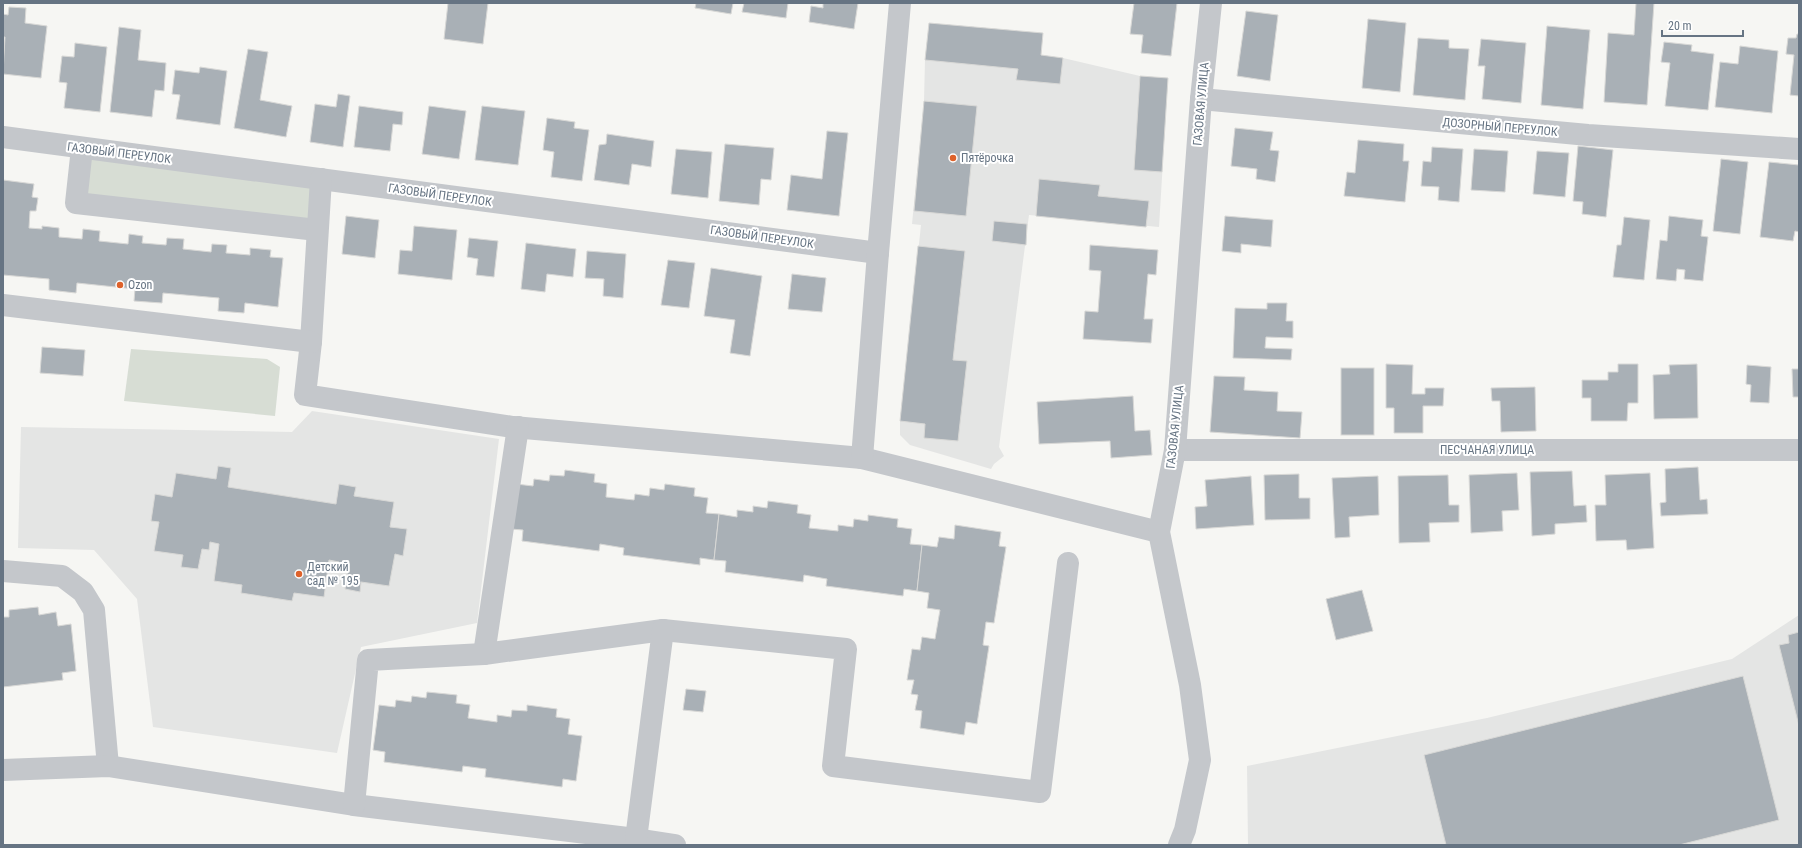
<svg xmlns="http://www.w3.org/2000/svg" width="1802" height="848" font-family="'Roboto Condensed',sans-serif">
  <style>
    .built { fill: #e4e5e4 }
    .green { fill: #d7ddd4 }
    .building { fill: #a9b0b6; stroke: #d8d8d6 }
    .lines { fill: none; stroke-linecap: round; stroke-linejoin: round }
    .minor { stroke: #c4c7cb; stroke-width: 22 }
    .poi-dot { fill: #de622b; stroke: #fff; stroke-width: 1.5 }
    .labels { text-anchor: middle; stroke-width: 4; stroke-linejoin: round; paint-order: stroke }
    .street-label { font-size: 12px; fill: #667483; stroke: #fff }
    .poi-label { font-size: 12px; fill: #667483; stroke: #fff; text-anchor: start }
  </style>
  <rect width="100%" height="100%" fill="#f6f6f3"/>
  <g class="built">
    <path d="M929,23L1043,33L1041,55L1063,58L1140,76L1168,78L1159,227L1029,215L999,447L1004,456L994,464L991,469L910,445L900,435V421L921,225L912,224L924,101L925,60Z"/>
    <path d="M312,411L499,439L477,623L361,647L337,753L153,727L137,599L94,550L18,548L21,427L292,432Z"/>
    <path d="M1799,615V845H1248L1247,766L1487,718L1732,659Z"/>
  </g>
  <g class="green">
    <path d="M82,148L321,179L317,230L76,203Z"/>
    <path d="M131,349L267,359L280,367L275,416L124,401Z"/>
  </g>
  <g class="building">
    <path d="M448,3H488L483,44L444,39Z"/>
    <path d="M696,3H733L731,14L695,8Z"/>
    <path d="M744,3H788L786,18L742,12Z"/>
    <path d="M823,3H858L854,29L809,22L811,6L823,8Z"/>
    <path d="M1134,3H1177L1171,56L1141,53L1143,35L1130,34Z"/>
    <path d="M1636,3H1654L1647,105L1604,102L1608,33L1634,35Z"/>
    <path d="M9,7L26,8L25,23L47,26L41,78L3,74L5,37H3V14L8,15Z"/>
    <path d="M1246,11L1278,15L1270,81L1237,76Z"/>
    <path d="M1368,19L1406,23L1400,92L1362,88Z"/>
    <path d="M929,23L1043,33L1041,55L1063,58L1060,84L1016,80L1018,69L925,60Z"/>
    <path d="M1547,26L1590,30L1583,109L1541,105Z"/>
    <path d="M119,27L141,30L138,60L166,63L164,91L155,90L152,117L110,112Z"/>
    <path d="M1797,34H1799V96L1790,95L1794,55L1786,54L1788,38H1796Z"/>
    <path d="M1418,38L1449,40V48L1469,49L1465,100L1413,95Z"/>
    <path d="M1481,39L1526,43L1521,103L1482,99L1485,66H1478Z"/>
    <path d="M1664,42L1692,45L1691,51L1714,54L1708,110L1665,106L1670,63L1661,62Z"/>
    <path d="M75,43L107,47L100,112L64,108L67,83L59,82L62,56L74,57Z"/>
    <path d="M1740,46L1778,51L1772,113L1715,107L1720,62L1738,64Z"/>
    <path d="M248,49L268,52L260,100L292,106L286,137L234,128Z"/>
    <path d="M200,67L227,71L220,125L176,119L180,95L172,94L175,70L199,73Z"/>
    <path d="M1140,76L1168,78L1162,172L1134,170Z"/>
    <path d="M338,94L350,96L343,147L310,142L315,104L336,107Z"/>
    <path d="M924,101L977,106L966,216L914,211Z"/>
    <path d="M359,106L403,112L402,125L393,124L390,151L354,147Z"/>
    <path d="M429,106L466,111L459,159L422,154Z"/>
    <path d="M482,106L525,111L518,165L475,160Z"/>
    <path d="M547,118L575,122L574,128L589,130L582,181L551,177L554,152L543,150Z"/>
    <path d="M1235,128L1273,132L1270,150L1279,151L1275,182L1256,179L1257,169L1231,166Z"/>
    <path d="M827,131L848,133L839,216L787,210L791,175L822,179Z"/>
    <path d="M607,134L654,141L651,167L632,164L629,185L594,180L599,145L606,144Z"/>
    <path d="M1358,140L1404,144L1403,161H1409L1405,202L1344,196L1347,172L1355,173Z"/>
    <path d="M725,144L774,148L771,180L761,179L759,205L719,201Z"/>
    <path d="M1578,146L1613,150L1606,217L1582,214L1583,202L1573,201Z"/>
    <path d="M1432,147L1463,149L1459,202L1438,200L1439,187L1421,186L1423,161L1431,162Z"/>
    <path d="M676,149L712,152L708,198L671,194Z"/>
    <path d="M1474,149L1508,151L1505,192L1471,190Z"/>
    <path d="M1537,151L1569,153L1565,197L1533,194Z"/>
    <path d="M1721,159L1748,162L1740,234L1713,231Z"/>
    <path d="M1769,162L1799,165V232L1795,231L1793,241L1760,237Z"/>
    <path d="M1039,179L1100,185L1098,196L1149,201L1146,227L1036,216Z"/>
    <path d="M3,180L34,184L32,197L38,198L36,211H30L29,228L42,229V226L59,228V237L82,239L83,229L100,231L99,241L128,244L129,234L143,236L142,243L166,245L167,238L184,239L183,249L211,252L212,244L227,245L226,253L250,255V248L271,250L270,257L283,258L278,307L245,303L244,313L218,311L219,298L163,293L162,303L134,301L135,289L77,283L76,293L49,290V279L3,275Z"/>
    <path d="M346,216L379,220L375,258L342,254Z"/>
    <path d="M1225,216L1273,220L1271,247L1241,244V253L1222,251Z"/>
    <path d="M1669,216L1703,220L1701,236L1708,237L1703,281L1684,279L1685,270L1677,269L1676,281L1656,279L1660,240L1667,241Z"/>
    <path d="M1624,217L1650,220L1644,280L1613,277L1617,245H1621Z"/>
    <path d="M994,221L1027,224L1026,245L992,241Z"/>
    <path d="M414,226L457,230L452,280L398,274L400,250L412,251Z"/>
    <path d="M469,238L498,241L494,277L476,275L478,259L467,257Z"/>
    <path d="M526,243L576,249L573,277L547,274L545,292L521,289Z"/>
    <path d="M1090,245L1158,250L1156,275L1148,274L1144,319H1153L1151,343L1083,339L1085,311L1098,312L1101,271L1089,270Z"/>
    <path d="M918,246L965,251L953,360L967,361L958,441L924,438L925,424L900,421Z"/>
    <path d="M587,251L626,254L623,298L603,296L604,279L585,278Z"/>
    <path d="M668,260L695,263L689,308L661,305Z"/>
    <path d="M711,268L762,276L750,356L730,353L735,320L704,316Z"/>
    <path d="M792,274L826,278L822,312L788,309Z"/>
    <path d="M1267,303H1287L1286,321H1293V338L1266,337L1265,348L1292,349L1291,360L1233,358L1235,308L1267,309Z"/>
    <path d="M42,347L85,350L83,376L40,373Z"/>
    <path d="M1386,364L1413,365L1412,394H1425V388H1444L1443,406H1423V433H1394V408H1386Z"/>
    <path d="M1618,364H1638V403H1628L1627,421H1591V398H1582V380H1608V372H1618Z"/>
    <path d="M1697,364L1698,418L1654,419L1653,375L1670,374L1669,365Z"/>
    <path d="M1747,365L1771,367L1769,403L1750,402L1751,385L1746,384Z"/>
    <rect x="1341" y="368" width="33" height="67"/>
    <path d="M1792,369H1799V397H1793Z"/>
    <path d="M1214,376L1245,377L1244,390L1278,392L1277,411L1302,412L1300,438L1210,432Z"/>
    <path d="M1535,387L1536,431L1501,432L1500,401H1492L1491,388Z"/>
    <path d="M1133,396L1135,431L1150,430L1152,455L1111,458L1110,441L1039,444L1037,402Z"/>
    <path d="M218,466L231,468L228,487L336,504L339,484L356,487L354,496L394,502L390,527L407,529L403,556L395,554L389,586L361,582L360,592L345,589L348,569L338,567L339,562L329,560L324,597L294,593L292,601L241,593L242,585L214,581L219,544L210,542L209,550L202,549L198,569L181,567L183,555L154,551L159,522L151,521L155,494L172,497L176,473L216,479Z"/>
    <path d="M1698,467L1700,500L1707,499L1708,514L1661,516L1660,503L1666,502L1665,469Z"/>
    <path d="M565,470L595,474L594,482L607,484L606,497L634,500L635,494L649,496L650,488L664,490L665,484L695,488L694,496L708,498L706,513L719,514L714,560L700,558V565L623,555L624,548L600,544L599,551L522,541L523,530L511,529L516,484L533,486L534,479L549,481L550,475L564,476Z"/>
    <path d="M1572,471L1574,506L1586,505L1587,522L1555,524V534L1532,536L1530,472Z"/>
    <path d="M1517,473L1519,510L1502,511L1503,531L1471,533L1469,475Z"/>
    <path d="M1650,473L1654,548L1627,550L1626,540L1596,541L1595,505H1606L1605,475Z"/>
    <path d="M1299,474V498H1310V519L1265,520L1264,475Z"/>
    <path d="M1448,475L1449,505H1459V522L1429,523L1430,542L1399,543L1398,476Z"/>
    <path d="M1251,476L1254,525L1196,529L1195,507L1207,506L1205,480Z"/>
    <path d="M1378,476L1379,515L1349,517L1350,537L1335,538L1332,478Z"/>
    <path d="M768,501L798,505L797,513L811,515L809,528L838,531V525L853,527L854,519L868,521V515L898,519L897,527L912,529L910,544L922,545L917,591L904,589L903,596L826,586L827,579L804,575L803,582L725,572L726,561L714,560L719,514L737,517V510L753,512V506L767,508Z"/>
    <path d="M955,525L1001,532L999,546L1006,547L994,623L986,622L983,645L989,646L977,724L966,722L964,735L920,728L922,711L915,710L918,695L911,694L914,680H907L912,649L920,650L922,637L935,639L940,610L927,608L929,593L917,591L922,545L937,547L939,537L954,539Z"/>
    <path d="M1362,590L1373,631L1336,640L1326,599Z"/>
    <path d="M38,607L39,615L56,612L58,626L71,624L76,671L62,673L63,680L3,687V617H9V610Z"/>
    <path d="M1799,632V726L1779,645L1789,643L1788,635Z"/>
    <path d="M1743,676L1779,820L1679,845H1446L1424,755Z"/>
    <path d="M686,689L706,691L703,712L683,710Z"/>
    <path d="M427,692L457,695L456,703L470,705L468,718L497,722V715L511,717L512,710L527,711V705L557,709L556,717L570,719L568,734L582,736L576,781L563,779L562,787L485,777L486,769L463,766L462,772L384,762L385,752L373,750L379,705L395,707L396,700L411,702L412,696L426,698Z"/>
  </g>
  <g class="lines">
    <g class="minor">
      <path d="M1201,99L1588,135L1799,149"/>
      <path d="M3,137L878,253"/>
      <path d="M82,148L76,203L317,230"/>
      <path d="M321,179L311,342L305,395L513,427L862,458L1159,532"/>
      <path d="M3,305L311,342"/>
      <path d="M1175,450H1799"/>
      <path d="M862,458L878,253L900,3"/>
      <path d="M3,571L62,576L83,592L94,610L108,766"/>
      <path d="M484,654L518,427"/>
      <path d="M3,770L108,766L354,805L636,839L675,845"/>
      <path d="M354,805L368,660L484,654L663,630L846,649L833,766L1040,792L1068,563"/>
      <path d="M636,839L663,630"/>
      <path d="M1179,845L1185,830L1200,760L1190,685L1159,532L1175,450L1201,99L1211,3"/>
    </g>
  </g>
  <g class="poi-dot">
    <circle cx="953" cy="158" r="4"/>
    <circle cx="120" cy="285" r="4"/>
    <circle cx="299" cy="574" r="4"/>
  </g>
  <g class="labels">
    <g class="street-label">
      <text transform="translate(1201 104) rotate(-85)" y="4">ГАЗОВАЯ УЛИЦА</text>
      <text transform="translate(1500 127) rotate(5)" y="4">ДОЗОРНЫЙ ПЕРЕУЛОК</text>
      <text transform="translate(119 153) rotate(7)" y="4">ГАЗОВЫЙ ПЕРЕУЛОК</text>
      <text transform="translate(440 195) rotate(8)" y="4">ГАЗОВЫЙ ПЕРЕУЛОК</text>
      <text transform="translate(762 237) rotate(8)" y="4">ГАЗОВЫЙ ПЕРЕУЛОК</text>
      <text transform="translate(1175 427) rotate(-84)" y="4">ГАЗОВАЯ УЛИЦА</text>
      <text x="1487" y="454">ПЕСЧАНАЯ УЛИЦА</text>
    </g>
    <g class="poi-label">
      <text x="961" y="162">Пятёрочка</text>
      <text x="128" y="289">Ozon</text>
      <text x="307" y="571">Детский<tspan x="307" dy="14">сад № 195</tspan></text>
    </g>
  </g>
  <rect width="1802" height="848" fill="none" stroke="#667483" stroke-width="8"/>
  <path d="M1662 30v6h81v-6" fill="none" stroke="#667483" stroke-width="2"/>
  <text x="1668" y="30" font-size="12" fill="#667483" stroke="#ffffff" stroke-width="3" paint-order="stroke">20 m</text>
</svg>
